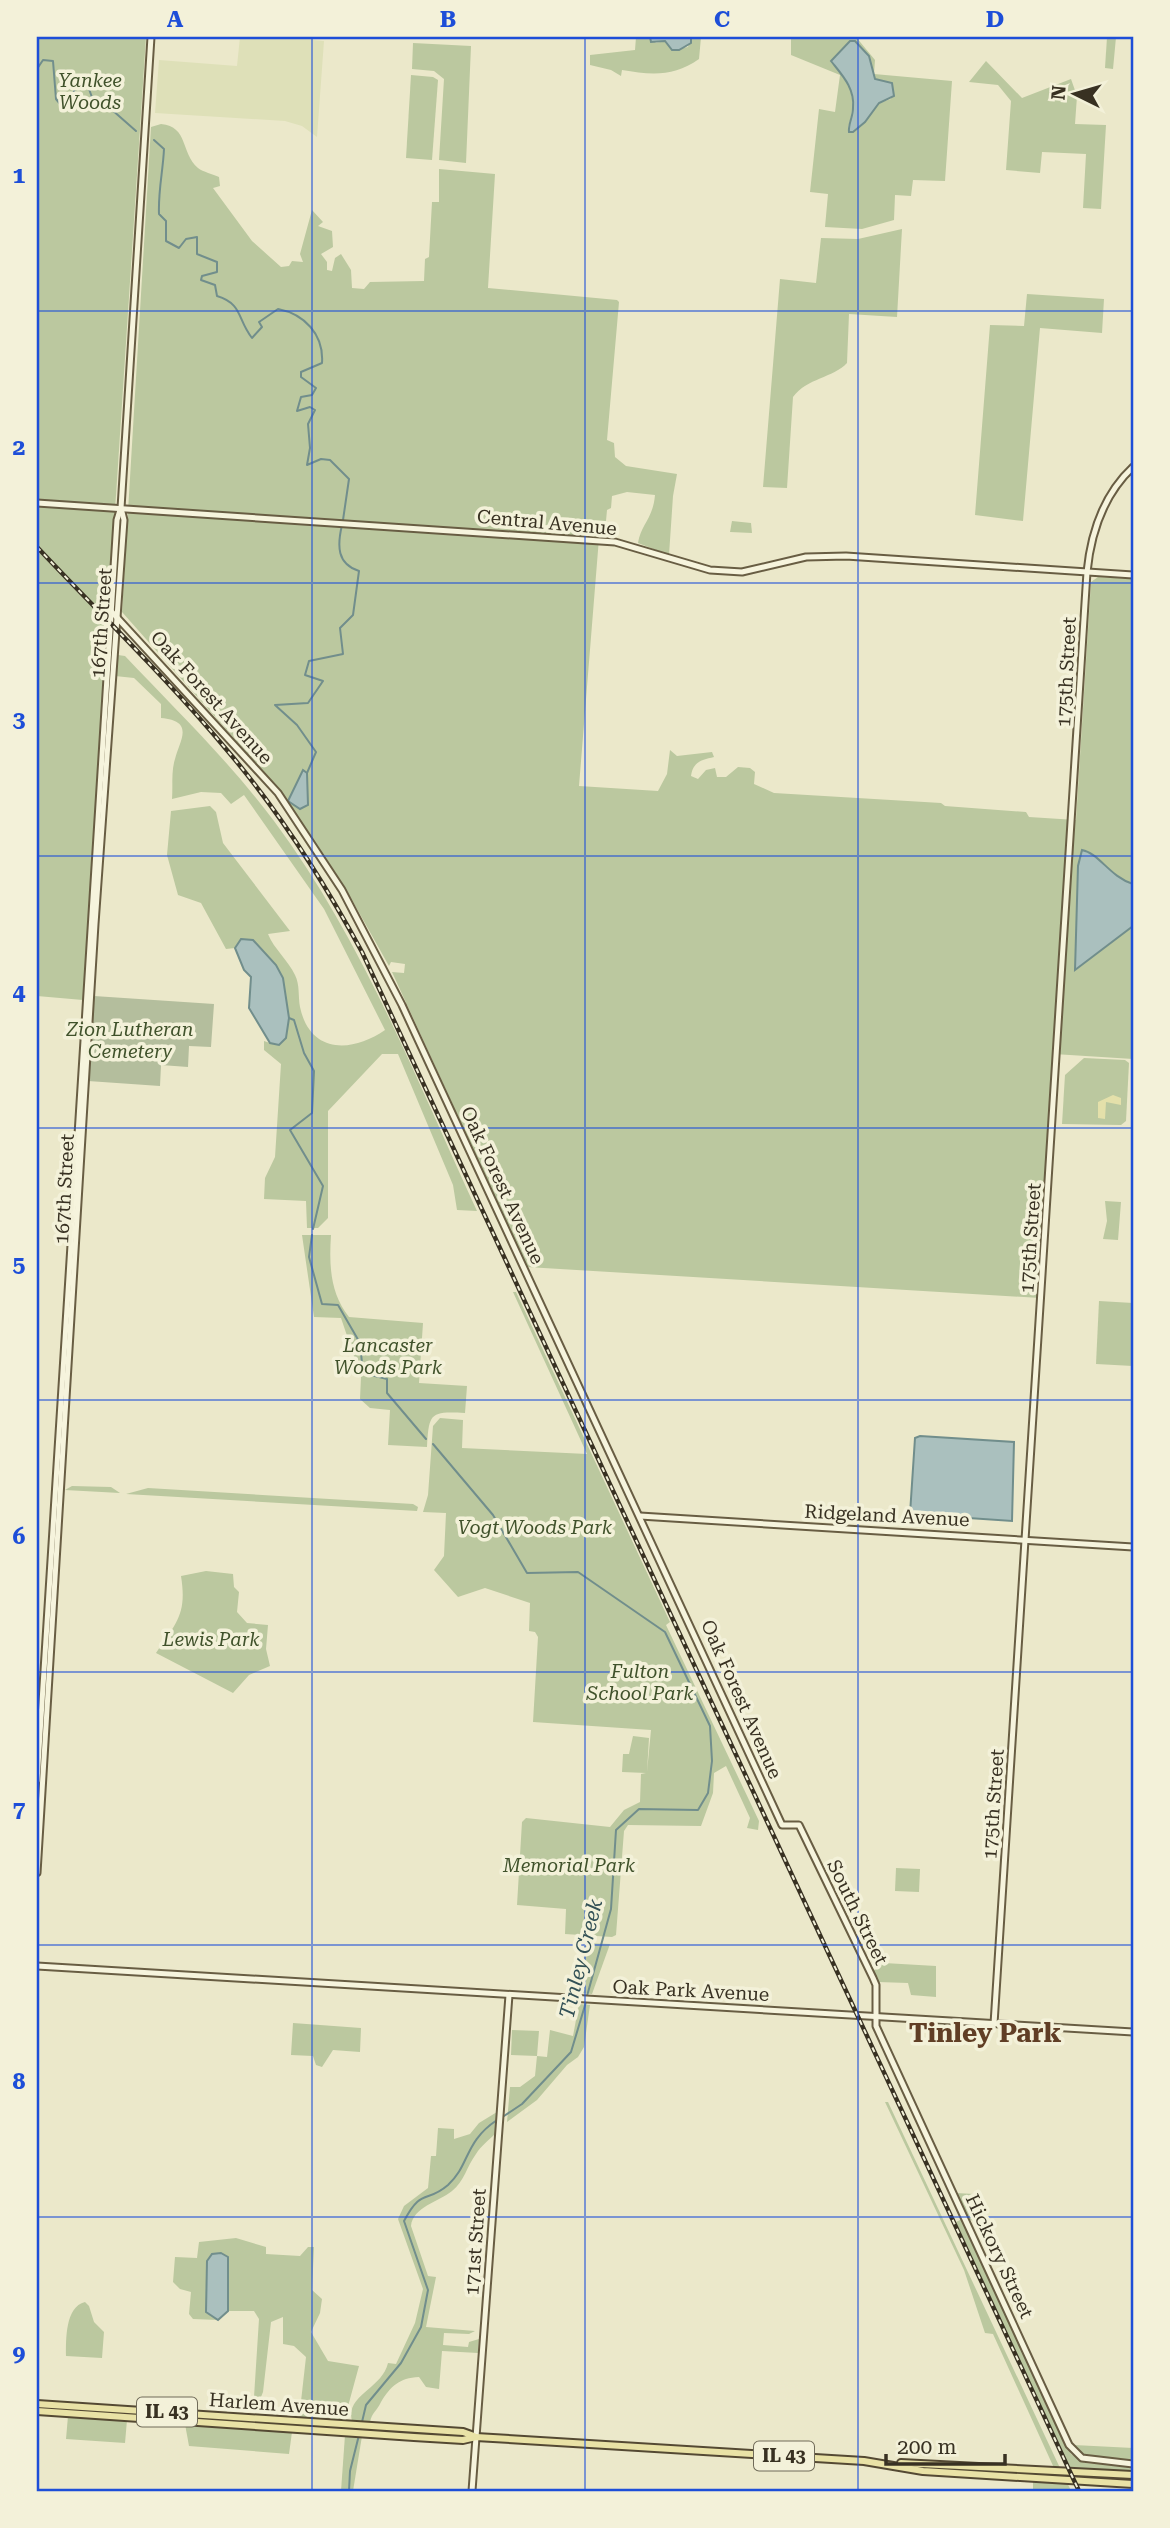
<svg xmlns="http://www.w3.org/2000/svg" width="1170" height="2528" font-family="'Roboto Serif',serif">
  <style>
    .farmland { fill: #dee0b8 }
    .green { fill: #bbc89f; fill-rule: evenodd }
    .sand { fill: #e4e0aa }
    .cemetery { fill: #b4be9d }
    .water { fill: #aac0be; stroke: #718e8c; stroke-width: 2 }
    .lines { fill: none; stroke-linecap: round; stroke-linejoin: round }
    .stream { stroke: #718e8c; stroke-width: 2 }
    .secondary-casing { stroke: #685d43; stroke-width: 9 }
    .primary-casing { stroke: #544933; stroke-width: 10 }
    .secondary { stroke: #f6f4dd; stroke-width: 5 }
    .primary { stroke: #e9e2a6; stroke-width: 6 }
    .rail-casing { stroke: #383122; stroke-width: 4.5 }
    .rail { stroke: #f3f1d9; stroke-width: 2; stroke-dasharray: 5; stroke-linecap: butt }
    .grid { fill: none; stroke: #1d4ed8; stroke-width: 2; stroke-opacity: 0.55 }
    .labels { text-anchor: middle; stroke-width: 7; stroke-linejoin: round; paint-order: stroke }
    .shield { fill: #f3f1d9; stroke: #706b59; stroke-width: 2 }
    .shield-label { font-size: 18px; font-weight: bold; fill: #383122 }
    .park-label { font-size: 19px; font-style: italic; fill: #40522b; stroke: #f3f1d9 }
    .street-label { font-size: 19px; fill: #383122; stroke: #f3f1d9 }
    .water-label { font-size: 21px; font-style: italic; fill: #335156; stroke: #f3f1d9 }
    .district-label { font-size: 26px; font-weight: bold; fill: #603e25; stroke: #f3f1d9 }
    .neatline { fill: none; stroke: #1d4ed8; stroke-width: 2.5 }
    .grid-label { font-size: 23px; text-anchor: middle; font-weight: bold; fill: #1d4ed8 }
  </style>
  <rect width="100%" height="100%" fill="#ebe8ca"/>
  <path class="farmland" d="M240,37H312L313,40L324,41L317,137L302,126L285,121L155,113L159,60L237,66Z"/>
  <g class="green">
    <path d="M37,37H146L83,1000L37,996Z"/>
    <path d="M636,37H650L656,43L665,41L672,50L688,47L691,37H701L699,59C674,77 651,75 622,70L621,76L611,70L590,65V55L635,50Z"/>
    <path d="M791,37H856L875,60L874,74L952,81L945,181L913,180L911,196L895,195L894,220L862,229L825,227L828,194L810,192L819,109L835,112L840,75L791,55ZM869,56L875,80L892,83L891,99L879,103L865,122L848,128C856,104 854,82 834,65Z"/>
    <path d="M1107,37H1116L1113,69L1105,68Z"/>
    <path d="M413,43L471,46L466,163L439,160L444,79L434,71L412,69Z"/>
    <path d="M986,61L1022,98L1071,79L1077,96L1075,124L1106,125L1101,209L1083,208L1086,154L1042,152L1040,173L1006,170L1011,101L998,85L969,82Z"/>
    <path d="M411,75L433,77L438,80L432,160L406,158Z"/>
    <path d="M161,124C189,127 180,152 198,168C203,172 213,174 219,177L220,186L213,188L252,241L281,267L289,266L292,261L303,262L300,254L312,210L323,222L318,226L332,231L333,247L321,254L327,262V270L332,271L335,258L341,254L351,270L352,288L364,289L370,282L424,281L425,259L429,257L432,202H439V169L495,174L488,288L617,300L619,302L607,440L614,443L615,457L626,466L677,474L673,496L669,555L638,543C641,524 653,519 655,495L627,492L612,496L611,508L607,510L605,532L599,538L579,786L658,791L667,774L670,750L677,756L712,752L714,757C701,760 693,762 691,776L698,779L706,770L715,768L717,777H726L738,767L750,768L755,772L754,784L774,793L941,803L945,806L1026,812L1029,817L1076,820L1091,582L1098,577L1133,579V1059L1054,1054L1040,1298L527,1267L392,972L404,973L405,964L391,962L389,966L343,884L280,790L122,612L151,127Z"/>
    <path d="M902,229L897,317L849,314L847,363C833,378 807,378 793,397L787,488L763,487L780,279L816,283L821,238L858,239Z"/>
    <path d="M1027,294L1104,299L1102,333L1040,328L1023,521L975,515L990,325L1024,326Z"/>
    <path d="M732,521L751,523L752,533L730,532Z"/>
    <path d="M118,655L125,656C176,710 230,762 274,821C362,939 416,1079 477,1211L457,1210L453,1185L398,1054H382L328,1111V1218L318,1228H307L306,1201L264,1199L265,1178L275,1157L281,1064L264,1050V1041L270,1043L288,1012L283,978L276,965L253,940L241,939L235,948L226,949L201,903L178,895L167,855L171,811L210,806L216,812L223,843L290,931L268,934C274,949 288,960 295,975C300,985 298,996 300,1007C310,1054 352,1053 385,1030L324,909L244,795L231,804L221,793L201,792L172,799C173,787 171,771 175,759C180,740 195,721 161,718V704L134,678L115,676Z"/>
    <path d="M1084,1058L1125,1060L1129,1063L1126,1121L1121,1125L1062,1124L1065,1075Z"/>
    <path d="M1105,1201L1121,1202L1118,1240L1103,1239L1107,1221Z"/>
    <path d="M302,1235H331C329,1265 330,1293 349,1317L423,1323L419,1383L467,1386L465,1413C430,1411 429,1413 427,1447L388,1445L390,1410L370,1408L360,1399L361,1377L341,1318L314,1317Z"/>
    <path d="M513,1292H516L670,1622L666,1625L759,1821L758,1830L747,1828L750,1818L726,1766L714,1773L713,1793L701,1826L628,1825L624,1831L616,1935L612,1937L565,1934L566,1909L517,1905L522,1822L526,1818L610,1827L624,1810L640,1802L641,1774L646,1773L622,1772L623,1754H629L633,1736L649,1738L647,1772L651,1730L533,1722L538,1637L535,1632L529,1631L530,1603L485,1588L458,1597L434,1570L444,1556L446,1513L423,1512L428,1495L433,1426L440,1418L463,1420L462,1448L587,1454Z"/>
    <path d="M1099,1301L1133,1303V1366L1096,1364Z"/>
    <path d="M72,1486L111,1487L120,1493L65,1490Z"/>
    <path d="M148,1488L413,1504L418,1507L417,1511L126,1494Z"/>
    <path d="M206,1571L233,1574L234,1587L239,1592L237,1612L247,1623L268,1625L266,1649L270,1666L249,1675L233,1693L156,1653C177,1622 187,1614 181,1576Z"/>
    <path d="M896,1868L920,1869L919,1892L895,1891Z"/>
    <path d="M585,1943L610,1944L592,1994L582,1993Z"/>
    <path d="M884,1963L936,1966V1997L911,1995L908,1983L878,1982L873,1971Z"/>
    <path d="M579,2004L590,2005L584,2047L578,2057L567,2065L537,2100L507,2122L510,2087H520L535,2076L537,2056L511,2055L512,2030L539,2031L537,2056L547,2057L550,2030L573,2036Z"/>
    <path d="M293,2023L361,2028L360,2052L333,2050L322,2067L316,2065L313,2056L291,2055Z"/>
    <path d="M885,2102H888L1060,2468H1054L993,2334L985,2333L964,2270Z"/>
    <path d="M497,2112L495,2134C489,2140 481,2146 476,2154C467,2166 464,2182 452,2191C438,2202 413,2207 411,2226L428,2276L436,2277L426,2327L475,2331L469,2334L444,2333L443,2345L468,2347L469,2342L479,2339L478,2353L442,2351L439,2389L426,2387L419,2377C399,2378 391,2386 381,2402C377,2411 372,2412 370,2422L352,2421C345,2395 382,2389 388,2363L396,2364L415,2323L423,2289L398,2219L404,2206L428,2188L431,2156H436L438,2128L454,2129V2139L470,2134L479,2123Z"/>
    <path d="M956,2193L974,2194V2198L981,2199L979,2221L969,2220Z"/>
    <path d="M962,2219L1071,2454L1085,2463L1133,2466V2473L1070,2469L956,2222Z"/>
    <path d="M236,2238L266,2247V2254L300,2256L308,2247H314L312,2290L322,2299L320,2313L311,2332L328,2361L359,2366L344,2421L299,2419L306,2357L294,2346L283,2344V2317L271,2322L263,2392L261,2397H254L259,2319L254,2311H228L227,2257L207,2261L206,2312L218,2320L193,2319L189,2314L191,2292L180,2289L173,2282L175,2257L197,2258L199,2242Z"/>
    <path d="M85,2302L89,2306L94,2322L104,2332L102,2358L66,2356C66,2340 65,2307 85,2302Z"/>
    <path d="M68,2416L127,2420L125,2443L66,2439Z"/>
    <path d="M185,2424L292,2432L289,2454L189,2446Z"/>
    <path d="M345,2435L362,2436L353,2491H341Z"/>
    <path d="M1074,2445L1133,2448V2461L1085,2456L1080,2454Z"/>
    <path d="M1033,2480L1067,2482L1071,2491H1033Z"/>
  </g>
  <path class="sand" d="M1113,1095L1121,1098V1105L1106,1102L1105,1119L1098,1118V1102Z"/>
  <path class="cemetery" d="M94,996L214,1004L211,1047L189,1046L188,1067L161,1065L160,1086L88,1081Z"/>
  <g class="water">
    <path d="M650,37H691V43L679,50H672L665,41L651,42Z"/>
    <path d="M850,41H855L869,56L875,79L892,83L894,96L879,103L865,122L853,132H849C848,124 853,117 853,108C855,88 842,75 831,61Z"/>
    <path d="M303,770L307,773L308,805L300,809L288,801Z"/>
    <path d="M1082,850C1099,853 1110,877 1133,884V926L1075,970L1078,866Z"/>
    <path d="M241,939L253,940L276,965L283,978L289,1018L286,1038L279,1045L270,1043L249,1008L251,977L244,970L235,948Z"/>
    <path d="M920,1436L1014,1442L1012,1521L910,1514L915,1438Z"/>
    <path d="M221,2253L228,2257V2311L218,2320L206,2312L207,2261L212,2254Z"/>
  </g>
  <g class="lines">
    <g class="stream">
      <path d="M37,69L43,60L53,61L56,99L65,110L72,104L76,79L84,75L94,103L111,109L136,131"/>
      <path d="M154,140L164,149C163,171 158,191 159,214L166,221V241L179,248L186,239L197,237V254L217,262V272L202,276L201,280L215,285L217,296C243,304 237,319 252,338L262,327L259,322L278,309C304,314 324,334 322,363L301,372V377L316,388L312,395L301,397L297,411L310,407L315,410L308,424L310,448L307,465L321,459L330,460L349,479L343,520"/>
      <path d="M307,773L316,752L297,725L275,705L308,703L323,681L305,675L309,661L343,654L340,628L353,615L359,571C337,564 337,546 342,525"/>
      <path d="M289,1018L294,1020L304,1053L314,1071L312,1113L290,1130L323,1186L313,1229"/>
      <path d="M312,1235L309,1257L322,1304L338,1305L360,1343L363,1373L387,1379V1393L426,1439"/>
      <path d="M433,1444L493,1515L527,1573L578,1572L665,1632L710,1726L712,1761L708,1793L698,1810L639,1809L616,1830L611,1909L587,1996"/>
      <path d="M504,2116L522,2104L571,2052L586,2002"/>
      <path d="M362,2422L366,2405L401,2363L421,2327L428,2290L404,2221C422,2187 426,2204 448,2185C470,2165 464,2142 497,2120"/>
      <path d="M349,2491L350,2471L361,2427"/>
    </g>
    <defs>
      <g id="secondary">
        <path d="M37,503L615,542L710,570L742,572L806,557L846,556L1133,575"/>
        <path d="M111,611L278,793L342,890L402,1005L782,1825H799L873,1978L876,1985V2026L1069,2445L1082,2458L1133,2464"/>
        <path d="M640,1516L1133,1547"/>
        <path d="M37,1781L117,520L120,510"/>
        <path d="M37,1873L95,924L124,520L121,508L151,37"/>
        <path d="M37,1966L1133,2032"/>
        <path d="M994,2024L1087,572C1091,532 1103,495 1133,467"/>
        <path d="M472,2491L509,1995"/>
      </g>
      <g id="primary">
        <path d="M37,2404L463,2432L474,2436"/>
        <path d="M37,2411L414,2437L463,2440L476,2437L864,2461L923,2471L1133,2484"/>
        <path d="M901,2463L1133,2475"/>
      </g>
    </defs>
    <use href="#secondary" class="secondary-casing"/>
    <use href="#primary" class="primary-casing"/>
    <use href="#secondary" class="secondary"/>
    <use href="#primary" class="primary"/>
    <defs>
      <path id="rail" d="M37,547C100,614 167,678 226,749C279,811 323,880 362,952L1079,2491"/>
    </defs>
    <use href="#rail" class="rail-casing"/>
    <use href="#rail" class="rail"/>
  </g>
  <path class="grid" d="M312,37V2491M585,37V2491M858,37V2491M37,311H1133M37,583H1133M37,856H1133M37,1128H1133M37,1400H1133M37,1672H1133M37,1945H1133M37,2217H1133"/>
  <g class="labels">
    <g class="shield">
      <rect x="137" y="2397.5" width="60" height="29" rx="5"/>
      <rect x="754" y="2441.5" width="60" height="29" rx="5"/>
    </g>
    <g class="shield-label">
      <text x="167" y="2418">IL 43</text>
      <text x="784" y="2462">IL 43</text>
    </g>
    <g class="park-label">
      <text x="90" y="87">Yankee<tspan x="90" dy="22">Woods</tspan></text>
      <text x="130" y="1036">Zion Lutheran<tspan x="130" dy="22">Cemetery</tspan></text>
      <text x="388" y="1352">Lancaster<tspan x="388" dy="22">Woods Park</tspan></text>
      <text x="535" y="1534">Vogt Woods Park</text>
      <text x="211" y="1646">Lewis Park</text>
      <text x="640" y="1678">Fulton<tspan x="640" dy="22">School Park</tspan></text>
      <text x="569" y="1872">Memorial Park</text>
    </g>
    <g class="street-label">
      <text transform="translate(547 522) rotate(5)" y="7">Central Avenue</text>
      <text transform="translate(101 623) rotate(-86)" y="7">167th Street</text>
      <text transform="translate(1066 672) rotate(-87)" y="7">175th Street</text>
      <text transform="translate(212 697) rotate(48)" y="7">Oak Forest Avenue</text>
      <text transform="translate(503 1185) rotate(65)" y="7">Oak Forest Avenue</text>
      <text transform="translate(64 1189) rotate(-87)" y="7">167th Street</text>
      <text transform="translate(1030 1238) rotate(-86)" y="7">175th Street</text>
      <text transform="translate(887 1515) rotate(3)" y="7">Ridgeland Avenue</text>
      <text transform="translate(742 1699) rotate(66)" y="7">Oak Forest Avenue</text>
      <text transform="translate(993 1804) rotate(-86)" y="7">175th Street</text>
      <text transform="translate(858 1912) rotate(64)" y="7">South Street</text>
      <text transform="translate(691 1990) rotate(3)" y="7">Oak Park Avenue</text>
      <text transform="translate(475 2242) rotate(-86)" y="7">171st Street</text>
      <text transform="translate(1000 2256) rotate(65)" y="7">Hickory Street</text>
      <text transform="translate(279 2404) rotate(4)" y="7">Harlem Avenue</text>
    </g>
    <g class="water-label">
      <text transform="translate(581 1959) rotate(-76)" y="7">Tinley Creek</text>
    </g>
    <g class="district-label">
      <text x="985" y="2042">Tinley Park</text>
    </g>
  </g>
  <rect width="1170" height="2528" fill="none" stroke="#f3f1d9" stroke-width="77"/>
  <g transform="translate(1075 94) rotate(275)" stroke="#f3f1d9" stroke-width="5" paint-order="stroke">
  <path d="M0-5L12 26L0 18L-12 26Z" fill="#383122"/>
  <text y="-10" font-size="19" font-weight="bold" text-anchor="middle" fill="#383122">N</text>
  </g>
  <path d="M886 2454v10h119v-10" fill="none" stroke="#383122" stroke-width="3.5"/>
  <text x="897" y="2454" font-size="21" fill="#383122" stroke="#f3f1d9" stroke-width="5" paint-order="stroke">200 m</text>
  <rect x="38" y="38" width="1094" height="2452" class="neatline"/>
  <g class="grid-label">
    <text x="175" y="27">A</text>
    <text x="448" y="27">B</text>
    <text x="722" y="27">C</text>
    <text x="995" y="27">D</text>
    <text x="19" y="183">1</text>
    <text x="19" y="455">2</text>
    <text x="19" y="727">3</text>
    <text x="19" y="1000">4</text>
    <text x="19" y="1272">5</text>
    <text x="19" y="1544">6</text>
    <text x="19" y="1817">7</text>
    <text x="19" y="2089">8</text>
    <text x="19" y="2361">9</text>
  </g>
</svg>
